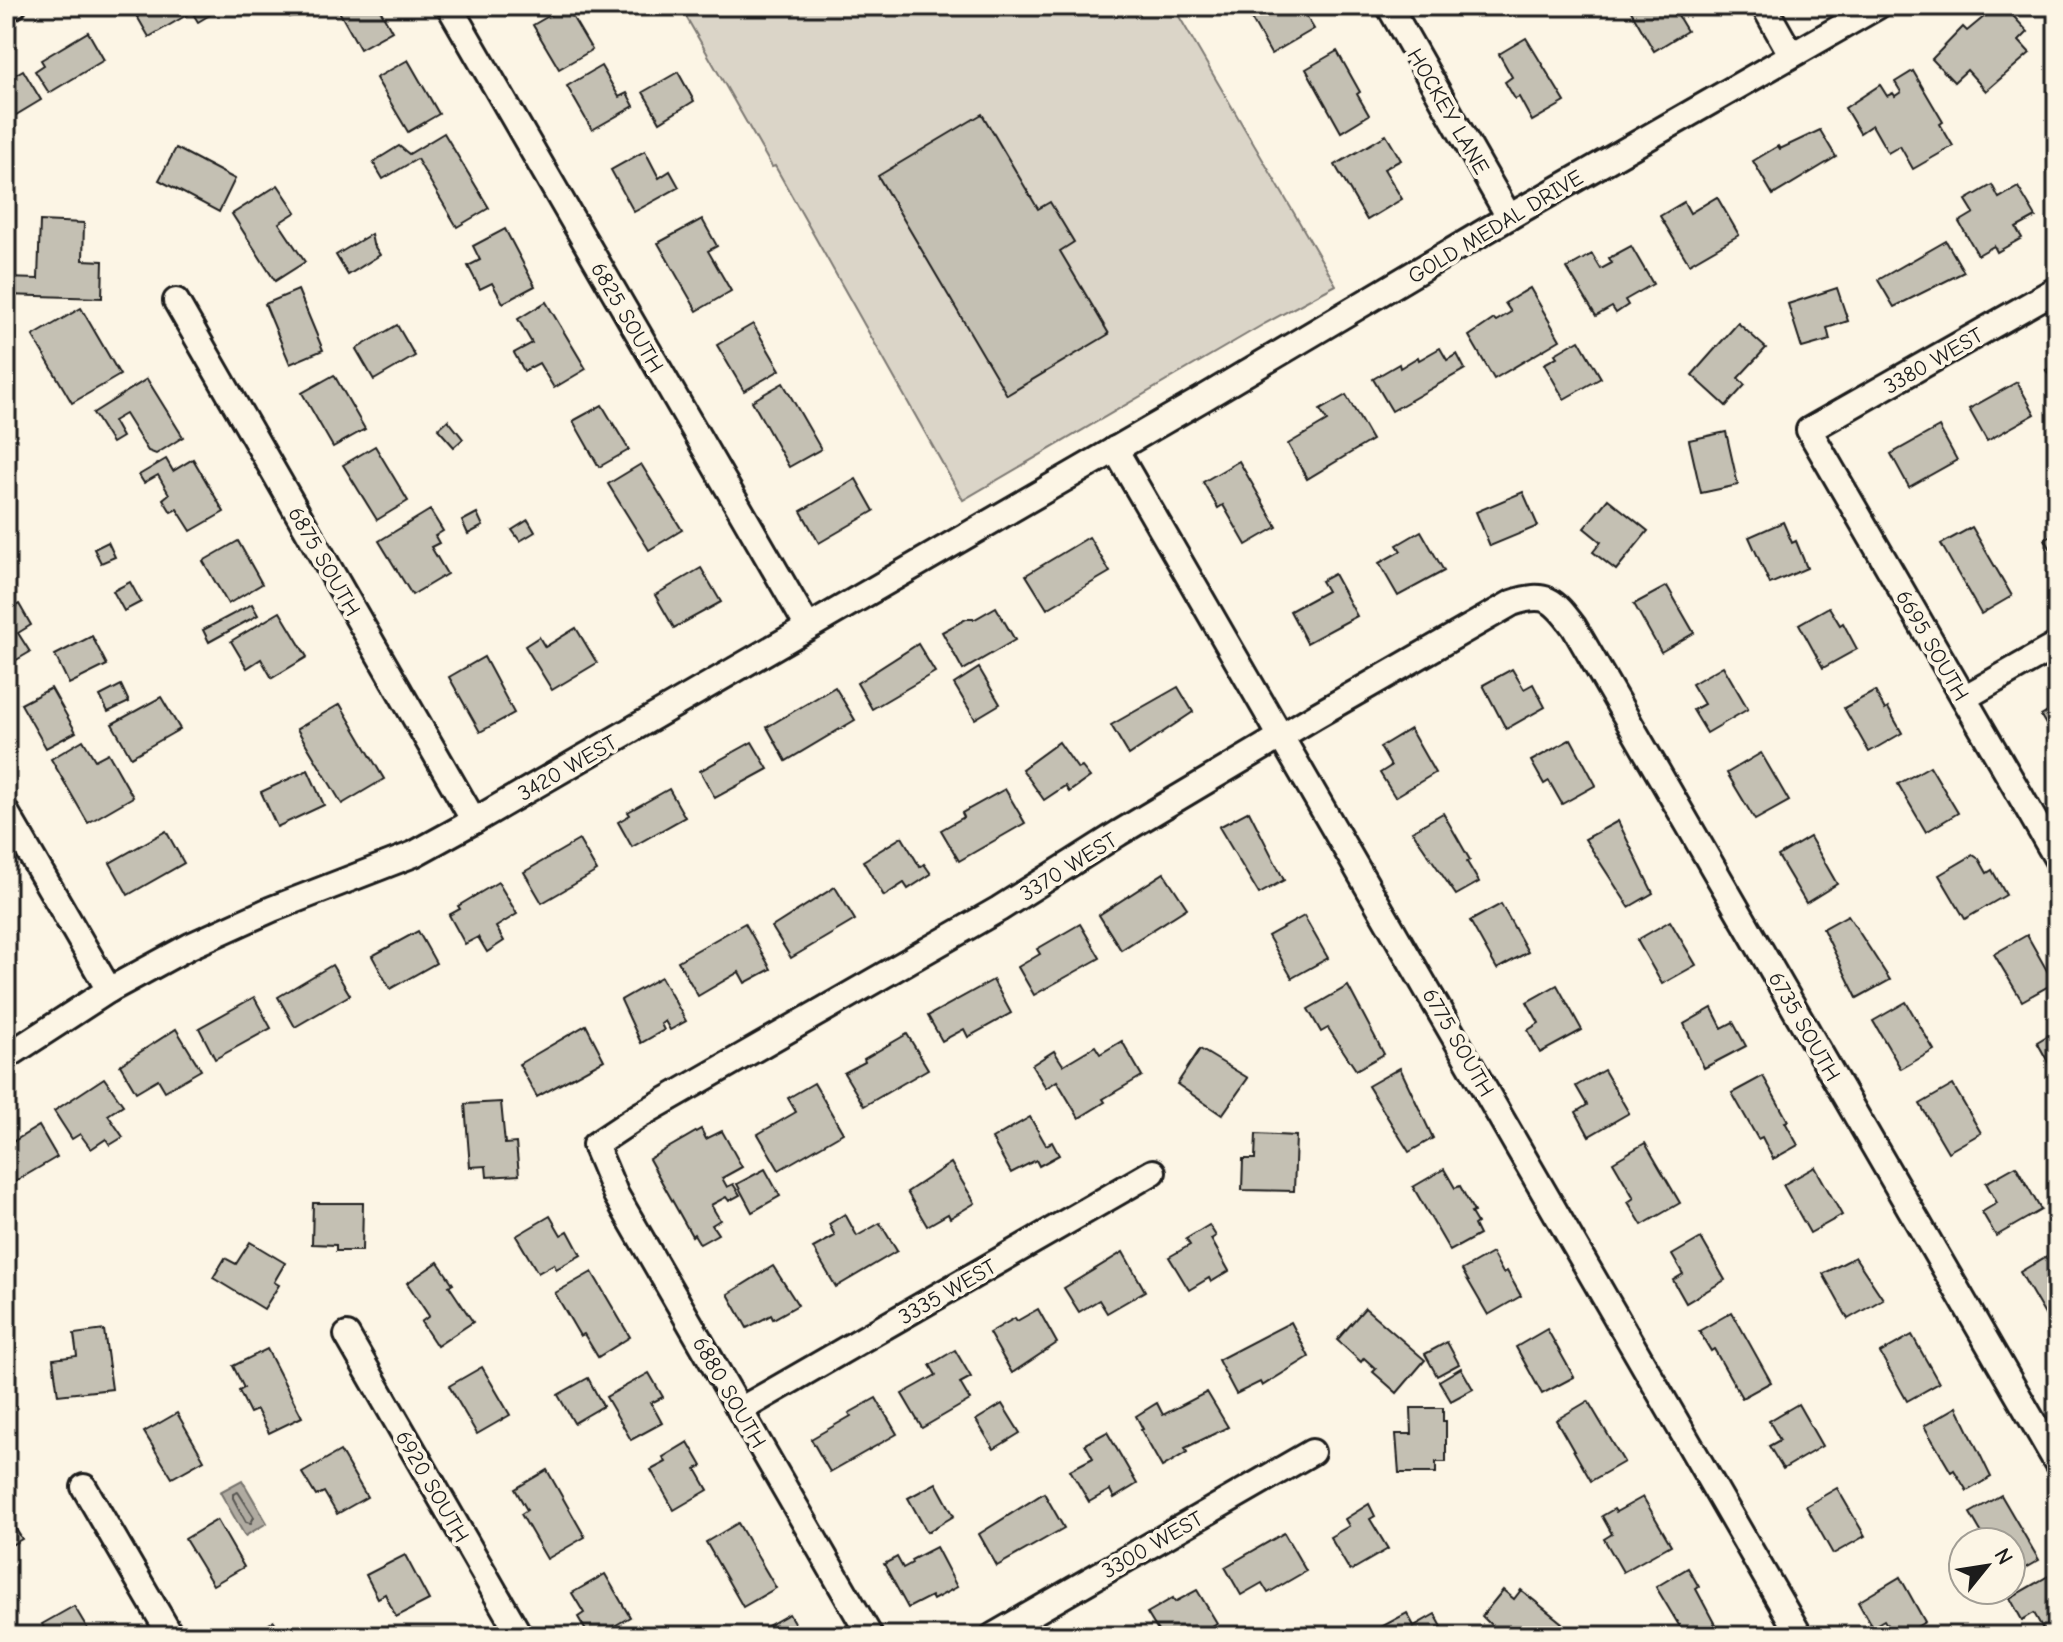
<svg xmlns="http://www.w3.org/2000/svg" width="2063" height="1642" font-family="'Comic Neue',sans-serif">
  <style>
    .green { fill: #dbd5c8; stroke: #7c7872; stroke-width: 2 }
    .water { fill: #b0aba1; stroke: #75726c; stroke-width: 2 }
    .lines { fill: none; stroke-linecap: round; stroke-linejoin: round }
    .shore { stroke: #575551; stroke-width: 2 }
    .building { fill: #c4c0b3; stroke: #1c1c1c; stroke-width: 2 }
    .street-casing { stroke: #1c1c1c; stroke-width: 30 }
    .street { stroke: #fcf5e5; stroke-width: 24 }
    .labels { text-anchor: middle; stroke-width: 8; stroke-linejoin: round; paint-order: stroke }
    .street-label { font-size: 22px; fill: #1c1c1c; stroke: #fcf5e5 }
  </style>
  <rect width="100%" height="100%" fill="#fcf5e5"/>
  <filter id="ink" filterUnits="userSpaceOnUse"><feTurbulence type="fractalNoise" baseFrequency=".0125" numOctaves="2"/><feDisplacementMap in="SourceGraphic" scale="16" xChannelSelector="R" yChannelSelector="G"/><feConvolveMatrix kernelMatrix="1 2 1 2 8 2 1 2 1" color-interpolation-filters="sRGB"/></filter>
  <g filter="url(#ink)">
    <path class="green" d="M680,6H1173L1336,285L1264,324L963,500L775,166L772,167Z"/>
    <path class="water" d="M242,1480L267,1523L245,1536L220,1492Z"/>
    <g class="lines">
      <path class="shore" d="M238,1492L254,1517L251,1523L246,1522L233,1498V1494Z"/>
    </g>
    <g class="building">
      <path d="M131,6H223V7L198,22L192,12L149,37Z"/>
      <path d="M284,6H311L290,17Z"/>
      <path d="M336,6H378L392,31L360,49Z"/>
      <path d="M566,6L592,50L559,69L533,25Z"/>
      <path d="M1244,6H1300L1314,29L1271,54Z"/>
      <path d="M1628,6H1672L1687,31L1654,51Z"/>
      <path d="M1997,6H2004L2028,32L2019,41L2030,53L1986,91L1967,70L1954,82L1932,59L1963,27L1967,31Z"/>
      <path d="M88,32L104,60L49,93L35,71L44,65L41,60Z"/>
      <path d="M1526,38L1565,102L1532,121L1519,97L1515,99L1505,82L1512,77L1499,54Z"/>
      <path d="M1337,51L1360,92L1357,94L1369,115L1341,132L1306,69Z"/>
      <path d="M408,60L439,114L408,132L376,78Z"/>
      <path d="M601,66L619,97L627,93L634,106L592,130L567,86Z"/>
      <path d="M23,70L41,100L6,121V80Z"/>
      <path d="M1913,71L1943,122L1940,124L1953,146L1913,169L1900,146L1888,153L1872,125L1860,133L1845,108L1880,85L1887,96L1893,93L1895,96L1901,92L1895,82Z"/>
      <path d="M678,72L694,101L660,122L643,92Z"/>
      <path d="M982,114L1038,209L1050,202L1074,242L1060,251L1109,334L1007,395L878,176Z"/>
      <path d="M1820,130L1836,157L1773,195L1753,161L1778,146L1780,149Z"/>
      <path d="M444,133L489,208L457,227L417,159L383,179L373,162L399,146L409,154Z"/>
      <path d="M1386,135L1401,160L1384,169L1402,199L1367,220L1335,165Z"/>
      <path d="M176,148L235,179L219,212L159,180Z"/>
      <path d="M645,151L659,178L670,171L679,187L634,212L611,170Z"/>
      <path d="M278,185L296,212L279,223L305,262L275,281L232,214Z"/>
      <path d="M1992,185L1999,198L2018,187L2036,217L2016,228L2022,238L1997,252L1994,246L1978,255L1959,222L1974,213L1966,200Z"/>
      <path d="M1717,197L1739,235L1689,264L1660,216L1684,202L1690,213Z"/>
      <path d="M702,219L717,246L708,251L731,291L697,311L658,243Z"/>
      <path d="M40,221L84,223L83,260L103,261L102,298L6,295V278L38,279Z"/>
      <path d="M505,229L535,286L503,303L492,283L480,289L468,266L480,260L473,246Z"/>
      <path d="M371,234L373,244L380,255L348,275L336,255Z"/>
      <path d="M1946,241L1964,272L1894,307L1878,280Z"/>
      <path d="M1631,246L1653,284L1625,300L1628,305L1616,313L1612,307L1596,316L1567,268L1592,254L1601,269L1612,263L1609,258Z"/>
      <path d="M1530,288L1560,340L1494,379L1469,336L1494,319L1496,321L1511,312L1505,303Z"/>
      <path d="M1837,288L1848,321L1827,328L1830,340L1802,348L1788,304Z"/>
      <path d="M298,290L323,350L290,364L265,304Z"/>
      <path d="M546,302L586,369L554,388L539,363L524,371L514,353L532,343L518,319Z"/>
      <path d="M81,308L120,375L72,403L33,336Z"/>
      <path d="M1738,323L1766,348L1738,378L1745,385L1726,406L1692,375Z"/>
      <path d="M753,324L780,370L744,391L717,345Z"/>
      <path d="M397,325L415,356L374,380L356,349Z"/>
      <path d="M1579,340L1601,378L1564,399L1544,364L1557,357L1555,354Z"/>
      <path d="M1440,348L1447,360L1457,354L1465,369L1392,411L1373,379L1399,364L1400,368L1418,357L1419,360Z"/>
      <path d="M2057,363V389L2046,370Z"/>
      <path d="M334,375L365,429L333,447L302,393Z"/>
      <path d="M147,379L183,437L156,454L148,451L125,414L113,421L122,437L112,443L93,413Z"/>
      <path d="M2017,382L2035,414L1987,441L1969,409Z"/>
      <path d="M783,383L821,449L789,467L752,401Z"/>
      <path d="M1346,395L1372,440L1307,479L1288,444L1327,421L1320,410Z"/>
      <path d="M602,405L629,450L599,467L573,421Z"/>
      <path d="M448,420L463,439L454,447L438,429Z"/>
      <path d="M1939,427L1957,460L1909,487L1891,454Z"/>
      <path d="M1726,432L1738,485L1701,493L1689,440Z"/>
      <path d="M375,446L408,501L377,520L343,465Z"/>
      <path d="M166,459L173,471L193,459L224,512L191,531L177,509L171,512L163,499L169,494L158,475L144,483L139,475Z"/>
      <path d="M1239,461L1277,527L1246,545L1223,505L1218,508L1203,482Z"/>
      <path d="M641,464L682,530L649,550L608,484Z"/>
      <path d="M856,479L874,511L819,543L801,511Z"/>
      <path d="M1523,492L1538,526L1490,546L1476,512Z"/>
      <path d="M1608,499L1648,531L1616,570L1593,552L1601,542L1584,528Z"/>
      <path d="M430,510L443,531L435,536L439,543L431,547L447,574L412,595L379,541Z"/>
      <path d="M477,513L483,526L468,534L462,521Z"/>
      <path d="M528,520L535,532L520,541L512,530Z"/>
      <path d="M1783,522L1792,543L1796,541L1807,568L1770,584L1749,537Z"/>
      <path d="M1972,527L2012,596L1981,614L1941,544Z"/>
      <path d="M1421,531L1444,571L1398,596L1379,563L1401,551L1397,545Z"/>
      <path d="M2057,531V560L2045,539Z"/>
      <path d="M1089,537L1110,572L1047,609L1026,575Z"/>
      <path d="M238,541L262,584L228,604L203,561Z"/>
      <path d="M108,542L115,557L101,563L94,549Z"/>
      <path d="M701,568L721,602L674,628L655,595Z"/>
      <path d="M1334,574L1357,616L1307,643L1290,611L1327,591L1321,581Z"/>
      <path d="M130,582L141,602L124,611L113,591Z"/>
      <path d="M1667,586L1694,633L1661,652L1634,604Z"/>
      <path d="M19,604L31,625L18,633L30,652L6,666V607L8,610Z"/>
      <path d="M252,604L258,615L209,642L203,630Z"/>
      <path d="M996,607L1015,640L963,670L942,632L966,619H975Z"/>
      <path d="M1829,607L1840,625L1843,623L1857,649L1823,668L1799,624Z"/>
      <path d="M280,612L307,657L272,678L261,659L247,668L231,641Z"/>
      <path d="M576,628L597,663L552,690L525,646L539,637L545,647Z"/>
      <path d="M92,636L107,665L69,684L55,655Z"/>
      <path d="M918,644L935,672L872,709L857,683Z"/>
      <path d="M484,657L514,713L480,732L449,677Z"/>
      <path d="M1723,666L1748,709L1707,733L1693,710L1704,704L1692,684Z"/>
      <path d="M979,668L1000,704L975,719L954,684Z"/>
      <path d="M1512,669L1524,689L1533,684L1545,707L1506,729L1483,685Z"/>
      <path d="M121,685L129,702L108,712L100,696Z"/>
      <path d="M835,687L855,720L786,761L767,727Z"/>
      <path d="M1178,687L1193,712L1129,755L1111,725Z"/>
      <path d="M51,688L76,732L46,748L21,704Z"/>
      <path d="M1875,691L1885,710L1888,708L1902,733L1869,752L1844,708Z"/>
      <path d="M161,697L180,729L131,757L112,724Z"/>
      <path d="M340,704L384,779L342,804L297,729Z"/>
      <path d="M2057,706V743L2041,716Z"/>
      <path d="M1410,729L1435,773L1395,797L1380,773L1391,766L1380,747Z"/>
      <path d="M1571,739L1596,785L1562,804L1549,781L1544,784L1531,761Z"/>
      <path d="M83,740L95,760L108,753L133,797L88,823L51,759Z"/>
      <path d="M752,742L768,769L715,798L700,771Z"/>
      <path d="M1059,742L1078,769L1082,767L1090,777L1069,792L1065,786L1044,800L1022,769Z"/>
      <path d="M1761,753L1789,801L1755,820L1727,773Z"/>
      <path d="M1930,766L1958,813L1926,832L1898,784Z"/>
      <path d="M308,770L324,805L277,827L261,792Z"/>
      <path d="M669,789L685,817L632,847L618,822L630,815L628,812Z"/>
      <path d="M1005,789L1025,823L959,861L941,830L964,817L962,813Z"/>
      <path d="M1249,811L1284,880L1259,894L1219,827Z"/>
      <path d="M1443,813L1470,860L1467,862L1479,882L1456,895L1412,831Z"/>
      <path d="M1618,821L1653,893L1629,907L1585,839Z"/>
      <path d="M166,831L184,863L128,895L110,863Z"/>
      <path d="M902,837L920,867L924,864L931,874L908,889L904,883L884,896L863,861Z"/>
      <path d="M1810,837L1837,884L1806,903L1778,856Z"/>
      <path d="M579,840L597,871L542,903L524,872Z"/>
      <path d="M1973,855L1979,859L1987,873L1992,870L2006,895L1965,919L1939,875Z"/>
      <path d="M1164,873L1187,908L1121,950L1099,915Z"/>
      <path d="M498,882L517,914L496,927L504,941L487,952L478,937L465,944L449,915L460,909L458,906Z"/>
      <path d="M835,887L855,920L791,958L772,927Z"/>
      <path d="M1501,904L1528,952L1497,969L1470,921Z"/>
      <path d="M1848,915L1890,980L1857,998L1823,929Z"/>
      <path d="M1304,916L1328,958L1292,978L1268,936Z"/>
      <path d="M1670,921L1696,965L1662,984L1637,940Z"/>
      <path d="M745,923L771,969L745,983L739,972L698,996L678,961Z"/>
      <path d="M1080,924L1100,958L1034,995L1018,967L1040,954L1037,949Z"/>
      <path d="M418,931L436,963L390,989L372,956Z"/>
      <path d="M2027,935L2054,983L2022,1001L1994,954Z"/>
      <path d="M6,947L14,960L6,965Z"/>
      <path d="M332,965L350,995L295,1027L278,997Z"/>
      <path d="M661,977L686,1021L670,1030L665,1021L661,1024L664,1030L641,1043L621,1000Z"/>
      <path d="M993,980L1011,1013L968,1037L964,1029L942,1041L928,1016Z"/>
      <path d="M1557,985L1582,1030L1540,1053L1528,1030L1539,1023L1527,1002Z"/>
      <path d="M1348,986L1384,1054L1356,1070L1328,1028L1321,1032L1308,1009Z"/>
      <path d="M254,997L271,1028L215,1059L199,1028Z"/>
      <path d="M1906,1002L1934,1050L1901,1069L1873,1021Z"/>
      <path d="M1712,1008L1722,1028L1733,1022L1746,1046L1704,1068L1684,1024Z"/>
      <path d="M586,1025L604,1060L537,1097L519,1064Z"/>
      <path d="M176,1029L201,1070L165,1091L158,1079L136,1092L120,1065Z"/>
      <path d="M2057,1030V1078L2037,1042Z"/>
      <path d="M907,1034L928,1069L864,1106L844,1073L865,1062L864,1059Z"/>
      <path d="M1122,1041L1142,1076L1103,1099L1105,1102L1079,1118L1057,1081L1046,1088L1032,1065L1054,1051L1063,1065L1095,1046L1100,1054Z"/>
      <path d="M1200,1049L1248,1078L1222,1115L1177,1084Z"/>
      <path d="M1400,1068L1433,1138L1409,1152L1368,1086Z"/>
      <path d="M1604,1070L1629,1113L1589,1136L1576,1112L1587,1105L1576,1086Z"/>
      <path d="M1763,1076L1788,1121L1785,1122L1798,1145L1773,1159L1762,1137L1758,1139L1732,1093Z"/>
      <path d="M104,1078L123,1105L108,1115L123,1137L110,1145L106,1139L91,1149L80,1134L72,1139L54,1111Z"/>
      <path d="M814,1083L843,1133L779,1170L758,1134L796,1112L788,1098Z"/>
      <path d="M1953,1085L1981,1133L1948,1152L1920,1104Z"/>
      <path d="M501,1102L505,1144L516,1143L519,1175L487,1177L486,1166L470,1167L465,1104Z"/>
      <path d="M1030,1117L1046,1145L1052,1142L1059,1155L1039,1166L1036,1160L1011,1173L992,1139Z"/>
      <path d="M39,1126L57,1157L11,1184L6,1176V1146Z"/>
      <path d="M701,1129L706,1139L722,1131L742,1167L722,1178L727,1187L733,1184L740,1195L729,1201L726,1197L711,1205L720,1220L712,1225L718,1234L700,1244L694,1234L692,1236L649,1159Z"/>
      <path d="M1256,1134L1296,1136L1294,1191L1242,1190L1243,1159H1255Z"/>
      <path d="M1645,1143L1680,1203L1642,1225L1628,1202L1634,1198L1613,1162Z"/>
      <path d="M951,1163L975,1203L950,1218L948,1214L927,1226L907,1192Z"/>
      <path d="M2016,1166L2041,1210L1996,1236L1982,1212L1997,1203L1986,1183Z"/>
      <path d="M1815,1167L1842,1215L1810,1233L1783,1185Z"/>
      <path d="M765,1169L780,1196L752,1212L737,1184Z"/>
      <path d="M1444,1169L1455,1188L1460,1186L1474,1212L1471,1213L1477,1223L1474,1225L1479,1235L1450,1251L1413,1187Z"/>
      <path d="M313,1203H363L362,1251H336V1245L312,1244Z"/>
      <path d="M845,1214L857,1236L880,1223L897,1251L836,1287L813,1248L835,1236L829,1224Z"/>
      <path d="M550,1216L561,1235L568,1231L581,1255L556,1269L554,1264L538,1273L516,1236Z"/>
      <path d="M1209,1225L1216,1236L1211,1239L1229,1271L1211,1282L1209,1278L1189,1290L1169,1257L1190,1245L1186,1239Z"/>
      <path d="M1701,1238L1725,1280L1686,1303L1673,1280L1683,1274L1672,1255Z"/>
      <path d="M250,1242L285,1263L274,1282L279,1285L264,1309L213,1278L225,1258L236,1264Z"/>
      <path d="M1123,1252L1145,1291L1107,1313L1099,1300L1079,1312L1064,1288Z"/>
      <path d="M1492,1253L1503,1273L1507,1271L1521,1296L1488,1315L1462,1270Z"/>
      <path d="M2052,1253L2057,1262V1315L2048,1320L2020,1272Z"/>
      <path d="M1855,1257L1883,1299L1848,1319L1823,1274Z"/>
      <path d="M438,1262L453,1284L449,1286L473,1322L437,1346L421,1322L429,1316L407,1283Z"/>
      <path d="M773,1266L798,1305L773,1319L771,1315L747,1328L728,1294Z"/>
      <path d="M592,1272L630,1337L598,1357L584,1334L580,1336L555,1293Z"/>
      <path d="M1365,1308L1425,1360L1397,1393L1373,1372L1376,1369L1364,1358L1361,1362L1337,1340Z"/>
      <path d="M1038,1309L1057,1343L1012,1373L989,1333L1015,1318L1017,1321Z"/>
      <path d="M1732,1312L1771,1382L1742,1398L1714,1349L1711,1351L1699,1331Z"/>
      <path d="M1291,1322L1309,1357L1262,1386L1260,1382L1236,1394L1218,1360Z"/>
      <path d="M1547,1329L1574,1377L1542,1394L1516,1347Z"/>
      <path d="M104,1330L112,1389L58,1395L53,1359L77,1356L74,1334Z"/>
      <path d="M1912,1335L1939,1383L1907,1401L1880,1353Z"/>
      <path d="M1447,1342L1459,1364L1437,1376L1425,1354Z"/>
      <path d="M267,1349L302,1417L269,1433L257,1410L250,1413L239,1391L244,1388L233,1366Z"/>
      <path d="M955,1350L971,1377L960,1383L970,1400L922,1428L902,1394L936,1375L930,1365Z"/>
      <path d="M482,1367L510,1415L477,1434L449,1386Z"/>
      <path d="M1461,1368L1473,1389L1451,1401L1439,1381Z"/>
      <path d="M649,1373L663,1397L651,1403L662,1423L631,1440L606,1397Z"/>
      <path d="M588,1378L603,1406L574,1423L558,1395Z"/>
      <path d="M1207,1392L1228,1427L1185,1448L1187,1452L1162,1467L1141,1430L1143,1429L1136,1416L1157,1403L1163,1415Z"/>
      <path d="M876,1398L897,1434L830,1472L811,1439L851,1416L849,1413Z"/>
      <path d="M1588,1401L1624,1462L1591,1481L1556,1420Z"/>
      <path d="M1002,1404L1020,1433L994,1449L976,1420Z"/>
      <path d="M1798,1404L1822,1446L1783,1469L1769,1446L1780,1440L1769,1421Z"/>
      <path d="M1957,1407L1991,1477L1967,1491L1954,1470L1951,1472L1924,1426Z"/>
      <path d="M1411,1408H1443V1421H1446V1462H1436V1473H1399L1396,1434H1412Z"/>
      <path d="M177,1413L204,1460L172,1478L144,1432Z"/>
      <path d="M1107,1432L1137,1484L1114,1498L1110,1490L1089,1502L1070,1470L1093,1458L1085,1444Z"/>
      <path d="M688,1442L702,1466L696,1469L708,1490L674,1510L651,1470L666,1462L663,1457Z"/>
      <path d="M340,1451L367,1497L337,1514L324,1492L316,1496L302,1473Z"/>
      <path d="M547,1470L585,1537L547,1559L521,1514L527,1510L515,1489Z"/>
      <path d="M936,1483L954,1516L927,1532L908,1498Z"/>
      <path d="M1837,1488L1865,1536L1833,1554L1806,1506Z"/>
      <path d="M1044,1493L1064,1528L997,1566L979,1534Z"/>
      <path d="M2001,1495L2039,1560L2011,1576V1542H1987L1970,1513Z"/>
      <path d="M1643,1497L1671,1545L1623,1572L1604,1539L1612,1534L1602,1516L1614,1509L1616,1512Z"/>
      <path d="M1369,1504L1375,1516L1370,1519L1388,1549L1350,1571L1330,1537L1349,1526L1345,1519Z"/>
      <path d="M6,1513L22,1539L6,1548Z"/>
      <path d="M217,1520L244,1567L213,1585L185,1539Z"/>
      <path d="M738,1523L776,1588L743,1607L706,1542Z"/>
      <path d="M1284,1533L1306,1571L1268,1593L1262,1583L1241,1595L1225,1567Z"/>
      <path d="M936,1547L957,1587L933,1600L931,1596L908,1608L884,1564L897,1557L903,1568L912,1563L911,1560Z"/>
      <path d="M405,1555L429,1600L396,1617L385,1594L378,1598L366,1575Z"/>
      <path d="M1688,1568L1699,1587L1696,1589L1721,1636H1688L1685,1631L1683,1632L1656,1587Z"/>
      <path d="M605,1574L630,1617L597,1636H589L578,1617L584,1613L572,1593Z"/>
      <path d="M2050,1575L2057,1587V1636H2047L2034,1613L2022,1620L2010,1598Z"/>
      <path d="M1900,1577L1925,1622L1901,1636H1894L1884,1620L1872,1627L1858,1602Z"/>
      <path d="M1197,1590L1217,1623L1195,1636H1161L1147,1613L1173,1598L1175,1602Z"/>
      <path d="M1503,1590L1514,1599L1521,1590L1562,1623L1551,1636H1525L1520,1632L1516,1636H1502L1482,1616Z"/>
      <path d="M74,1606L92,1636H49L42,1624Z"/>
      <path d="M1407,1613L1414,1626L1435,1614L1447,1636H1370L1368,1634Z"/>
      <path d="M789,1614L802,1636H750Z"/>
      <path d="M274,1621L283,1636H249Z"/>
      <path d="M1243,1628L1248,1636H1230Z"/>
    </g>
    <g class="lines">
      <defs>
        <g id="street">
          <path d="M449,6L808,627"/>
          <path d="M1389,6L1509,217"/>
          <path d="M1764,6L1791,54"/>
          <path d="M6,10L13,6"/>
          <path d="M2057,289L1809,430L2057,859"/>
          <path d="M176,301L474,821"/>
          <path d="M1115,449L1800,1636"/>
          <path d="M1964,698L2057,645"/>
          <path d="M6,812L109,990"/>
          <path d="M6,1057L109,990L190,946L272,909L414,854L474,821L1204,398L1509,217L1878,6"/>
          <path d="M347,1335L520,1636"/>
          <path d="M740,1410L1153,1172"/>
          <path d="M84,1487L171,1636"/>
          <path d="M870,1636L616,1195L595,1145L640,1115L999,909L1119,833L1317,715L1512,603C1546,591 1554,600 1574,627L2057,1463"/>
          <path d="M993,1636L1312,1452"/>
        </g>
      </defs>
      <use href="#street" class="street-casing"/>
      <use href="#street" class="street"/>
    </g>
  </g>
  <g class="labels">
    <g class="street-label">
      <text transform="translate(1449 111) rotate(60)" y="8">HOCKEY LANE</text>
      <text transform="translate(1495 226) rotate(-31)" y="8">GOLD MEDAL DRIVE</text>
      <text transform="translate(628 317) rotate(60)" y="8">6825 SOUTH</text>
      <text transform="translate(1933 360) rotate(-30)" y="8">3380 WEST</text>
      <text transform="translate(325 561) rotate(60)" y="8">6875 SOUTH</text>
      <text transform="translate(1933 645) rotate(60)" y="8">6695 SOUTH</text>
      <text transform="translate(567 767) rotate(-30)" y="8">3420 WEST</text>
      <text transform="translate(1068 866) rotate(-32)" y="8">3370 WEST</text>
      <text transform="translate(1805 1026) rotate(60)" y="8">6735 SOUTH</text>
      <text transform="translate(1459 1042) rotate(60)" y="8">6775 SOUTH</text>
      <text transform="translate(947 1291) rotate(-30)" y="8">3335 WEST</text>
      <text transform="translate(730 1392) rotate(60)" y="8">6880 SOUTH</text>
      <text transform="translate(433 1486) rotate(60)" y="8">6920 SOUTH</text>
      <text transform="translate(1152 1544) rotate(-30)" y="8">3300 WEST</text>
    </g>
  </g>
  <rect width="2063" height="1642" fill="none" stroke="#fcf5e5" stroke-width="32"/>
  <rect x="16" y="16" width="2031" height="1610" fill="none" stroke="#1c1c1c" stroke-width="3" filter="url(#ink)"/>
  <g transform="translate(1987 1566) rotate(60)"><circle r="38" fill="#fcf5e5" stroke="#a29e95" stroke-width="2"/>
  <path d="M0-6L14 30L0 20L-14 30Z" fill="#1c1c1c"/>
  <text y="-12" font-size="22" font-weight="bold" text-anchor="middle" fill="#1c1c1c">N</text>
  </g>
</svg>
